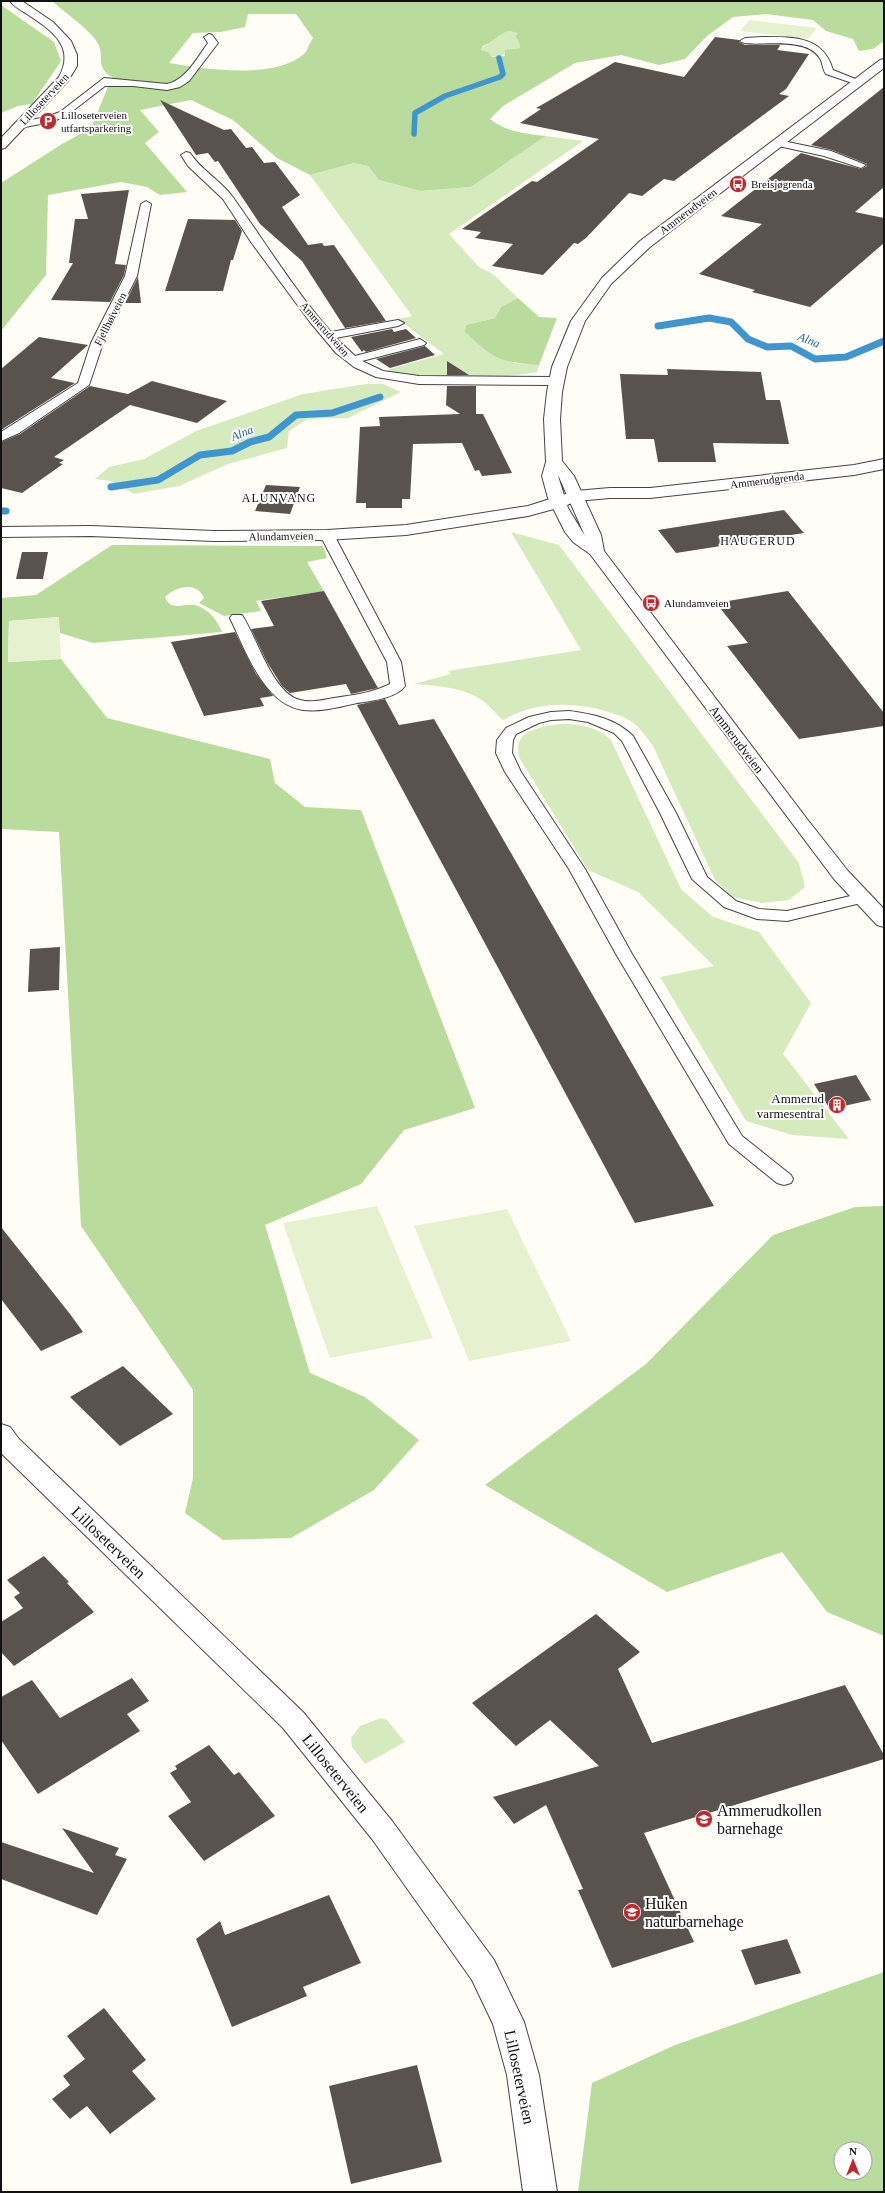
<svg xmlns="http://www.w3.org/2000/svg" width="885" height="2193" font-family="'Times New Roman',serif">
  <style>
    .green { fill: #d5ebbd }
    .forest { fill: #b9dc9c; fill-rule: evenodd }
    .pitch { fill: #e6f2cf }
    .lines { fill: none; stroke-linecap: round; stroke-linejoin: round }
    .stream-far1 { stroke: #3f96cf; stroke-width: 5.5 }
    .stream { stroke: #3f96cf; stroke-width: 7 }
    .building { fill: #5a524d }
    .service-casing { stroke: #444; stroke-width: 2 }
    .minor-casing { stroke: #444; stroke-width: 2 }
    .tertiary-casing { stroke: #444; stroke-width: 2 }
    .service { fill: #fff; fill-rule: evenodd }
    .minor { fill: #fff; fill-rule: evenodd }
    .tertiary { fill: #fff; fill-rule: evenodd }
    .labels { text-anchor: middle; stroke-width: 4; stroke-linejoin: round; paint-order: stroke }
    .far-street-label { font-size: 11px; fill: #111; stroke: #fff }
    .far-poi-label { font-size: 11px; fill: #111; stroke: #fff; text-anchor: start }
    .far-water-label { font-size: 12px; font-style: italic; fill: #1768a6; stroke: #fff }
    .far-neighbourhood-label { font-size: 12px; letter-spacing: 1px; fill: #111; stroke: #fff }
    .street-label { font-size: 13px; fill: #111; stroke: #fff }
    .poi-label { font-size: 13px; fill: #111; stroke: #fff; text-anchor: end }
    .near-street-label { font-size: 16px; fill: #111; stroke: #fff }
    .near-poi-label { font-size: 16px; fill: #111; stroke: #fff; text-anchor: start }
  </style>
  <rect width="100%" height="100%" fill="#fffdf5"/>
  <g class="green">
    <path d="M509,31L518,33L515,36L519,42L520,48L511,49C500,61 493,58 481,49L502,33Z"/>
    <path d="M546,136L583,141L449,234L479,267L493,274L518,298L501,307L495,318L466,325L514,363L539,365L537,372C487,380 435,382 386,370L444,354L398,319L412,316L310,175L354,163L368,166L379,180L420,191L471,187Z"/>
    <path d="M366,384H383L401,392L348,418L307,419L289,431L287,448L228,464L179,486L134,494L111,481L95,479L109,467L144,459L196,431L303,394Z"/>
    <path d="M511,532L559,545L799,863L805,887L789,900L762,903L732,897L715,880L653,746C645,735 638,724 625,718C620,715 613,714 608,712C573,701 535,702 503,720C496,714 490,706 483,701C464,687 437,686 414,684L451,674L448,671L581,650Z"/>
    <path d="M560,724C579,724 596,726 611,740L681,889L713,917L759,932L811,1003L783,1054L849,1139L792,1135L746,1121L660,977L714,966L638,892L588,870L520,759C510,731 539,727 560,724Z"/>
    <path d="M381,1718L387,1720L405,1742L365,1764L352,1747L351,1738L360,1726Z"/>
  </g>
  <g class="forest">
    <path d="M52,1H884V41L873,49L859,51L853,39L826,31L813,20L766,14L733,17L707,36L685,59L659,65L621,55L575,63L503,106L490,119C506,132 526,134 546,136L471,187L420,191L379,180L368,166L354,163L310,175L277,158L233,120L191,100L140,110L159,132L145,143L187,192L160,195L147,187L121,182L48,195L46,275L1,331V183L62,144L91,128L112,77C95,67 105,58 98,44C93,32 63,11 52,1ZM248,14H296L313,38C310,42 308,50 304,54C274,80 205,69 169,63L193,33L221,32L245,27ZM509,31L518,33L515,36L519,42L520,48L505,50V56L492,57L488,52L481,50L483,46C493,42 498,34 509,31Z"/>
    <path d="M1,5L54,42L61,61L32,104L18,106L1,113Z"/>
    <path d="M518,298L539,317L557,318L539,365C499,362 494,359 465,332L466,325L495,318L501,307Z"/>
    <path d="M112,545L323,546L327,558L307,562L324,591L256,601L261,611L224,616L199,603L204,598C197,581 176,586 165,597C171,612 183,603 195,605C209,609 217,620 222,632L93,643L60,633L58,617L9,621L8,662L61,659L107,718L270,759L275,783L305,807L361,810L475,1108L404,1130L361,1184L265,1225L310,1373L365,1397L419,1440L374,1490L291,1538L223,1540L185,1513L193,1478V1390L81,1226L59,832L1,829V598L36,595Z"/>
    <path d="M884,1206V1636L827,1612L782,1552L667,1592L485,1485L646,1364L773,1235L855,1207Z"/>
    <path d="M884,1972V2192H578L592,2083L675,2045ZM841,2149H865V2173H841Z"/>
  </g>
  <g class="pitch">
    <path d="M750,20L817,28L808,39L740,31Z"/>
    <path d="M59,617L61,659L8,662L9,621Z"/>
    <path d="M377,1206L433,1338L330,1358L283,1223Z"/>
    <path d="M507,1209L571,1341L469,1361L414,1226Z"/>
  </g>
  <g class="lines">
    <path class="stream-far1" d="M414,134L415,113L445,96L500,77L503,74L499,58"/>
    <g class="stream">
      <path d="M658,326L709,318L731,322L748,339L767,347L791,346L815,359L846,357L884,341"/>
      <path d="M111,487L158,480L200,455L232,451L250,442L269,437L296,415L332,413L380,397"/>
      <path d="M1,511H6"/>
    </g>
  </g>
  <g class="building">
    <path d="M715,37L739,40V42L745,45H779L780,46L777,50L809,54L786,89L779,94L789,96L674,181L664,179L642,196L629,193L586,238L578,244L574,243L543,275L492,266L513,244L475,238L481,232L462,229L532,181L537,182L599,139L520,123L541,109L536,108L545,103L615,62L684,77Z"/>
    <path d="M884,87V187L855,212L884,218V243L810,307L752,292L755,290L699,274L762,224L721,216L801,153L861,169L867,166V164L832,150L811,145Z"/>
    <path d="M160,100L224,130L231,129L246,148L252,147L264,163L275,162L300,195L282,207L308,245L322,243L324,246L334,245L386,321L345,328L302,261L260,224L218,161L215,162L208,153L196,155Z"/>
    <path d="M129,190L115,264L126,265L124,275L110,302L51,300L73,263H69L75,219H88L81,194Z"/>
    <path d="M188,219L235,220L242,231L233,260H231L223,291H165Z"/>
    <path d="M138,277L141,303H125Z"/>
    <path d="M392,329L394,332L406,329L416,338L366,352L364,350L362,352L351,337Z"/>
    <path d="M39,337L88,345L51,378L75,383L1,430V369Z"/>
    <path d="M425,346L435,355L390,368L376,359Z"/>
    <path d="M447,361L469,375H447Z"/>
    <path d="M667,369L761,372L766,400H780L789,444L713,443L716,462H658L654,439H626L620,374L668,375Z"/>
    <path d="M152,381L227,401L197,423L130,405L54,457L64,460L59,463L63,464L22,493L1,488V442L20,434L90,386L128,394Z"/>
    <path d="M447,386H476V414H483L512,473L482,476L479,470L475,471L462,443L413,444L410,499H402V508H366V503H356L360,427L380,426L379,417L460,414L446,405Z"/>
    <path d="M266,485L300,487L290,514L255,511Z"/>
    <path d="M784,510L804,533L676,553L658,530Z"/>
    <path d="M22,552H48L43,579H16Z"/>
    <path d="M324,591L365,665L378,688L351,694L346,684L290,693L282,686L267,662L251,629L274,626L261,601Z"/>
    <path d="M788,591L884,713V726L799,739L727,646L748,643L716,603Z"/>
    <path d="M235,632L256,674L273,696L260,698L264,706L204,716L171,642Z"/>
    <path d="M385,699L399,725L434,719L714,1206L635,1223L357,705Z"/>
    <path d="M60,947L59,990L28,992L30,949Z"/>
    <path d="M856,1075L871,1100L830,1109L814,1084Z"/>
    <path d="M1,1227L70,1314L83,1332L41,1351L1,1299Z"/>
    <path d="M123,1366L173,1414L120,1446L70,1397Z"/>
    <path d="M44,1556L69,1582L67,1583L94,1612L14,1666L1,1652V1622L23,1608L14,1597L20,1593L7,1580Z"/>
    <path d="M596,1614L640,1652L618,1669L652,1743L845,1685L884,1755V1759L644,1833L694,1942L612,1968L578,1890L583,1889L546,1805L514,1824L493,1797L599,1766L550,1720L516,1746L472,1703Z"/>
    <path d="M132,1678L149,1701L127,1714L140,1731L38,1794L1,1740V1697L32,1680L60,1718Z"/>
    <path d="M209,1745L234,1775L239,1772L275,1816L204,1861L168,1816L191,1802L170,1773L177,1769L175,1766Z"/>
    <path d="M62,1828L119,1848L115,1855L127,1859L97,1915L1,1879V1842L94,1873Z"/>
    <path d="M329,1895L361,1963L303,1987L307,1996L232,2027L196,1939L220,1921L225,1935Z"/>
    <path d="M787,1939L801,1973L755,1985L741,1950Z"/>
    <path d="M104,2008L146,2060L132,2071L156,2099L110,2134L87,2106L70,2119L52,2099L70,2085L63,2076L85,2059L67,2036Z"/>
    <path d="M417,2065L442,2162L351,2184L329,2086Z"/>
  </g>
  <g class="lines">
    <defs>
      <g id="service">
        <path d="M209,34L212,35L218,43L189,81L180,87L167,90L133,86H105L66,116L51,122L20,128L15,125L16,123L46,117L60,112L104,78L167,84C186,80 197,58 208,43L204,37Z"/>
        <path d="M763,37C794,37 823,36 833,70L863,82L858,85L826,74C822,69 823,62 819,57C804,34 748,49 740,41L745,38Z"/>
        <path d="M778,140L831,151L866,165L861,168L824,156L774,145L773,143Z"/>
        <path d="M186,152L190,153C201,170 220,180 232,196C265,242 294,290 331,332L398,320L404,323L398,326L336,338L355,356L420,339L426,343L424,345L362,361L383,371L419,376L555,377L561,381L555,385L419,384L376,377L354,367L336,353L310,322L251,242L223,199L188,166L181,155Z"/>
        <path d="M146,201L151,204L137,276L103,343L89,385L19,433L1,441V432L78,383L91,343L125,276L141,204Z"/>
        <path d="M327,531L334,535L401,662L405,686C397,698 371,701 357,703C340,707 320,712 303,710C264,705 245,649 230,618L232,615H242C257,637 272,693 300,700C311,703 323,700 334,698C353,695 373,693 390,684L387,662L320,535Z"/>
        <path d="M569,711C593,714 616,719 633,736L676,813L707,877L736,901L759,909L787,911L863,893L869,895L871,898L869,901L787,921L757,919L724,907L692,879L660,813L622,741L614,733L588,722L569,719L551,720L539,723L516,734L513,740L512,753L521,772L585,869L632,954L742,1136L791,1175L793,1179L791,1183L784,1185L777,1183L729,1144L616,954L569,869L505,772L496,753L497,740L506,728L529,717L551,712Z"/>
      </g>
      <g id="minor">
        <path d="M10,1H22L53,22L71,41L77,55V66L68,81L5,148L1,149V138L59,77C76,46 51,30 27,14C21,10 14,7 10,1Z"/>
        <path d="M884,459V469L854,475L650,498H610L576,501L565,506L528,516L406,535L327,540L214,541L91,536L1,537V527L91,526L214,531L327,530L406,525L528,506L575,491L610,488H650L854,465Z"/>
        <path d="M1,1424L10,1427L19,1439L303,1712L392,1821L494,1960L524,2022L539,2075L557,2192H523L507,2075L493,2024L472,1980L372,1839L283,1728L1,1453Z"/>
      </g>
      <path id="tertiary" d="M884,59V68L650,247L611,284L585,321L567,367L562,392L560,419L562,461L574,476L601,535L604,551L807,819L848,871L884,909V927L877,925L834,879L590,554L573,542L565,532L548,498L542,476L546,462L544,419L547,392L552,367L571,321L602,278L640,241L880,60ZM558,476L559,477L585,536L568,508Z"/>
    </defs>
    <use href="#service" class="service-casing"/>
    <use href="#minor" class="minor-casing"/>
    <use href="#tertiary" class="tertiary-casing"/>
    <use href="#service" class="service"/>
    <use href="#minor" class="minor"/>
    <use href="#tertiary" class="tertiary"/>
  </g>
  <defs>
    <symbol id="parking-disc" viewBox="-11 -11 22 22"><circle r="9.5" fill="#c4262e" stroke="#fff"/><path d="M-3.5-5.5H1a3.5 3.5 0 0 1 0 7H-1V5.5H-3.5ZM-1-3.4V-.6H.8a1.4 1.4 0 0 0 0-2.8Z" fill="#fff"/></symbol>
    <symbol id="bus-disc" viewBox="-11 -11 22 22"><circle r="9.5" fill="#c4262e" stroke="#fff"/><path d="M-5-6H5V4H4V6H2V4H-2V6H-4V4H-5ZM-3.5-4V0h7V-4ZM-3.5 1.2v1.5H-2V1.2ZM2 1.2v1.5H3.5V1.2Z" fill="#fff"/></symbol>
    <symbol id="building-disc" viewBox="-11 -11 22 22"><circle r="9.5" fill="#c4262e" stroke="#fff"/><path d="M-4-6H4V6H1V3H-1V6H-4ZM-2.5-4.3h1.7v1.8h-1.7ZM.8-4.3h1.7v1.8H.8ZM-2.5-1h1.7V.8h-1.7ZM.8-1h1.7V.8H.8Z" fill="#fff"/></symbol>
    <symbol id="school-disc" viewBox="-11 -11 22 22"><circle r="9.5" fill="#c4262e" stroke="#fff"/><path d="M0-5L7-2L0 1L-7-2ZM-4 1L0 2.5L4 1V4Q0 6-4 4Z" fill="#fff"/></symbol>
  </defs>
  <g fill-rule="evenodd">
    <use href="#parking-disc" x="38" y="111" width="20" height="20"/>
    <use href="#bus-disc" x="728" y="174" width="20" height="20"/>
    <use href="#bus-disc" x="641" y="593" width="20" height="20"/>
    <use href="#building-disc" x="827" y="1095" width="20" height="20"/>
    <use href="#school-disc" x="694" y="1809" width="20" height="20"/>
    <use href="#school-disc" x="622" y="1902" width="20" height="20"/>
  </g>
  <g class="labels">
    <g class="far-street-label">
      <text transform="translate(44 99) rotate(-47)" y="4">Lilloseterveien</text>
      <text transform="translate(688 211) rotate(-37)" y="4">Ammerudveien</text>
      <text transform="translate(110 319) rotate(-63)" y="4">Fjellhøiveien</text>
      <text transform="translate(325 329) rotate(49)" y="4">Ammerudveien</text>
      <text transform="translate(767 480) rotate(-7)" y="4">Ammerudgrenda</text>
      <text transform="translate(281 536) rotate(-1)" y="4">Alundamveien</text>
    </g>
    <g class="far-poi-label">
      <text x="61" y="119">Lilloseterveien<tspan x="61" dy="13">utfartsparkering</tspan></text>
      <text x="751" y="188">Breisjøgrenda</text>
      <text x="664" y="607">Alundamveien</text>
    </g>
    <g class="far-water-label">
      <text transform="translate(809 340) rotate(21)" y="4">Alna</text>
      <text transform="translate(242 433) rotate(-22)" y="4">Alna</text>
    </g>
    <g class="far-neighbourhood-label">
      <text x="279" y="502">ALUNVANG</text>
      <text x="758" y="545">HAUGERUD</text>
    </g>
    <g class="street-label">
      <text transform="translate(737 739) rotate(53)" y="5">Ammerudveien</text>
    </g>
    <g class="poi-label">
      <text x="824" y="1103">Ammerud<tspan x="824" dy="15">varmesentral</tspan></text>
    </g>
    <g class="near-street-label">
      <text transform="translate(109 1542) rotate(44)" y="6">Lilloseterveien</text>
      <text transform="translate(336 1773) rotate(51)" y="6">Lilloseterveien</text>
      <text transform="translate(520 2077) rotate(78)" y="6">Lilloseterveien</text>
    </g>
    <g class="near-poi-label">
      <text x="717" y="1816">Ammerudkollen<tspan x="717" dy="18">barnehage</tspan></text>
      <text x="645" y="1909">Huken<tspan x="645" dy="18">naturbarnehage</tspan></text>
    </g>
  </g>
  <rect width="885" height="2193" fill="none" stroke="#111111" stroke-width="4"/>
  <g transform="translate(853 2161)"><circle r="19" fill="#ffffff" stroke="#a0a0a0"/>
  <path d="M0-3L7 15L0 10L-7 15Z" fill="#c4262e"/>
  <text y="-6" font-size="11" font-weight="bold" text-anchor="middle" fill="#111111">N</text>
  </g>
</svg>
